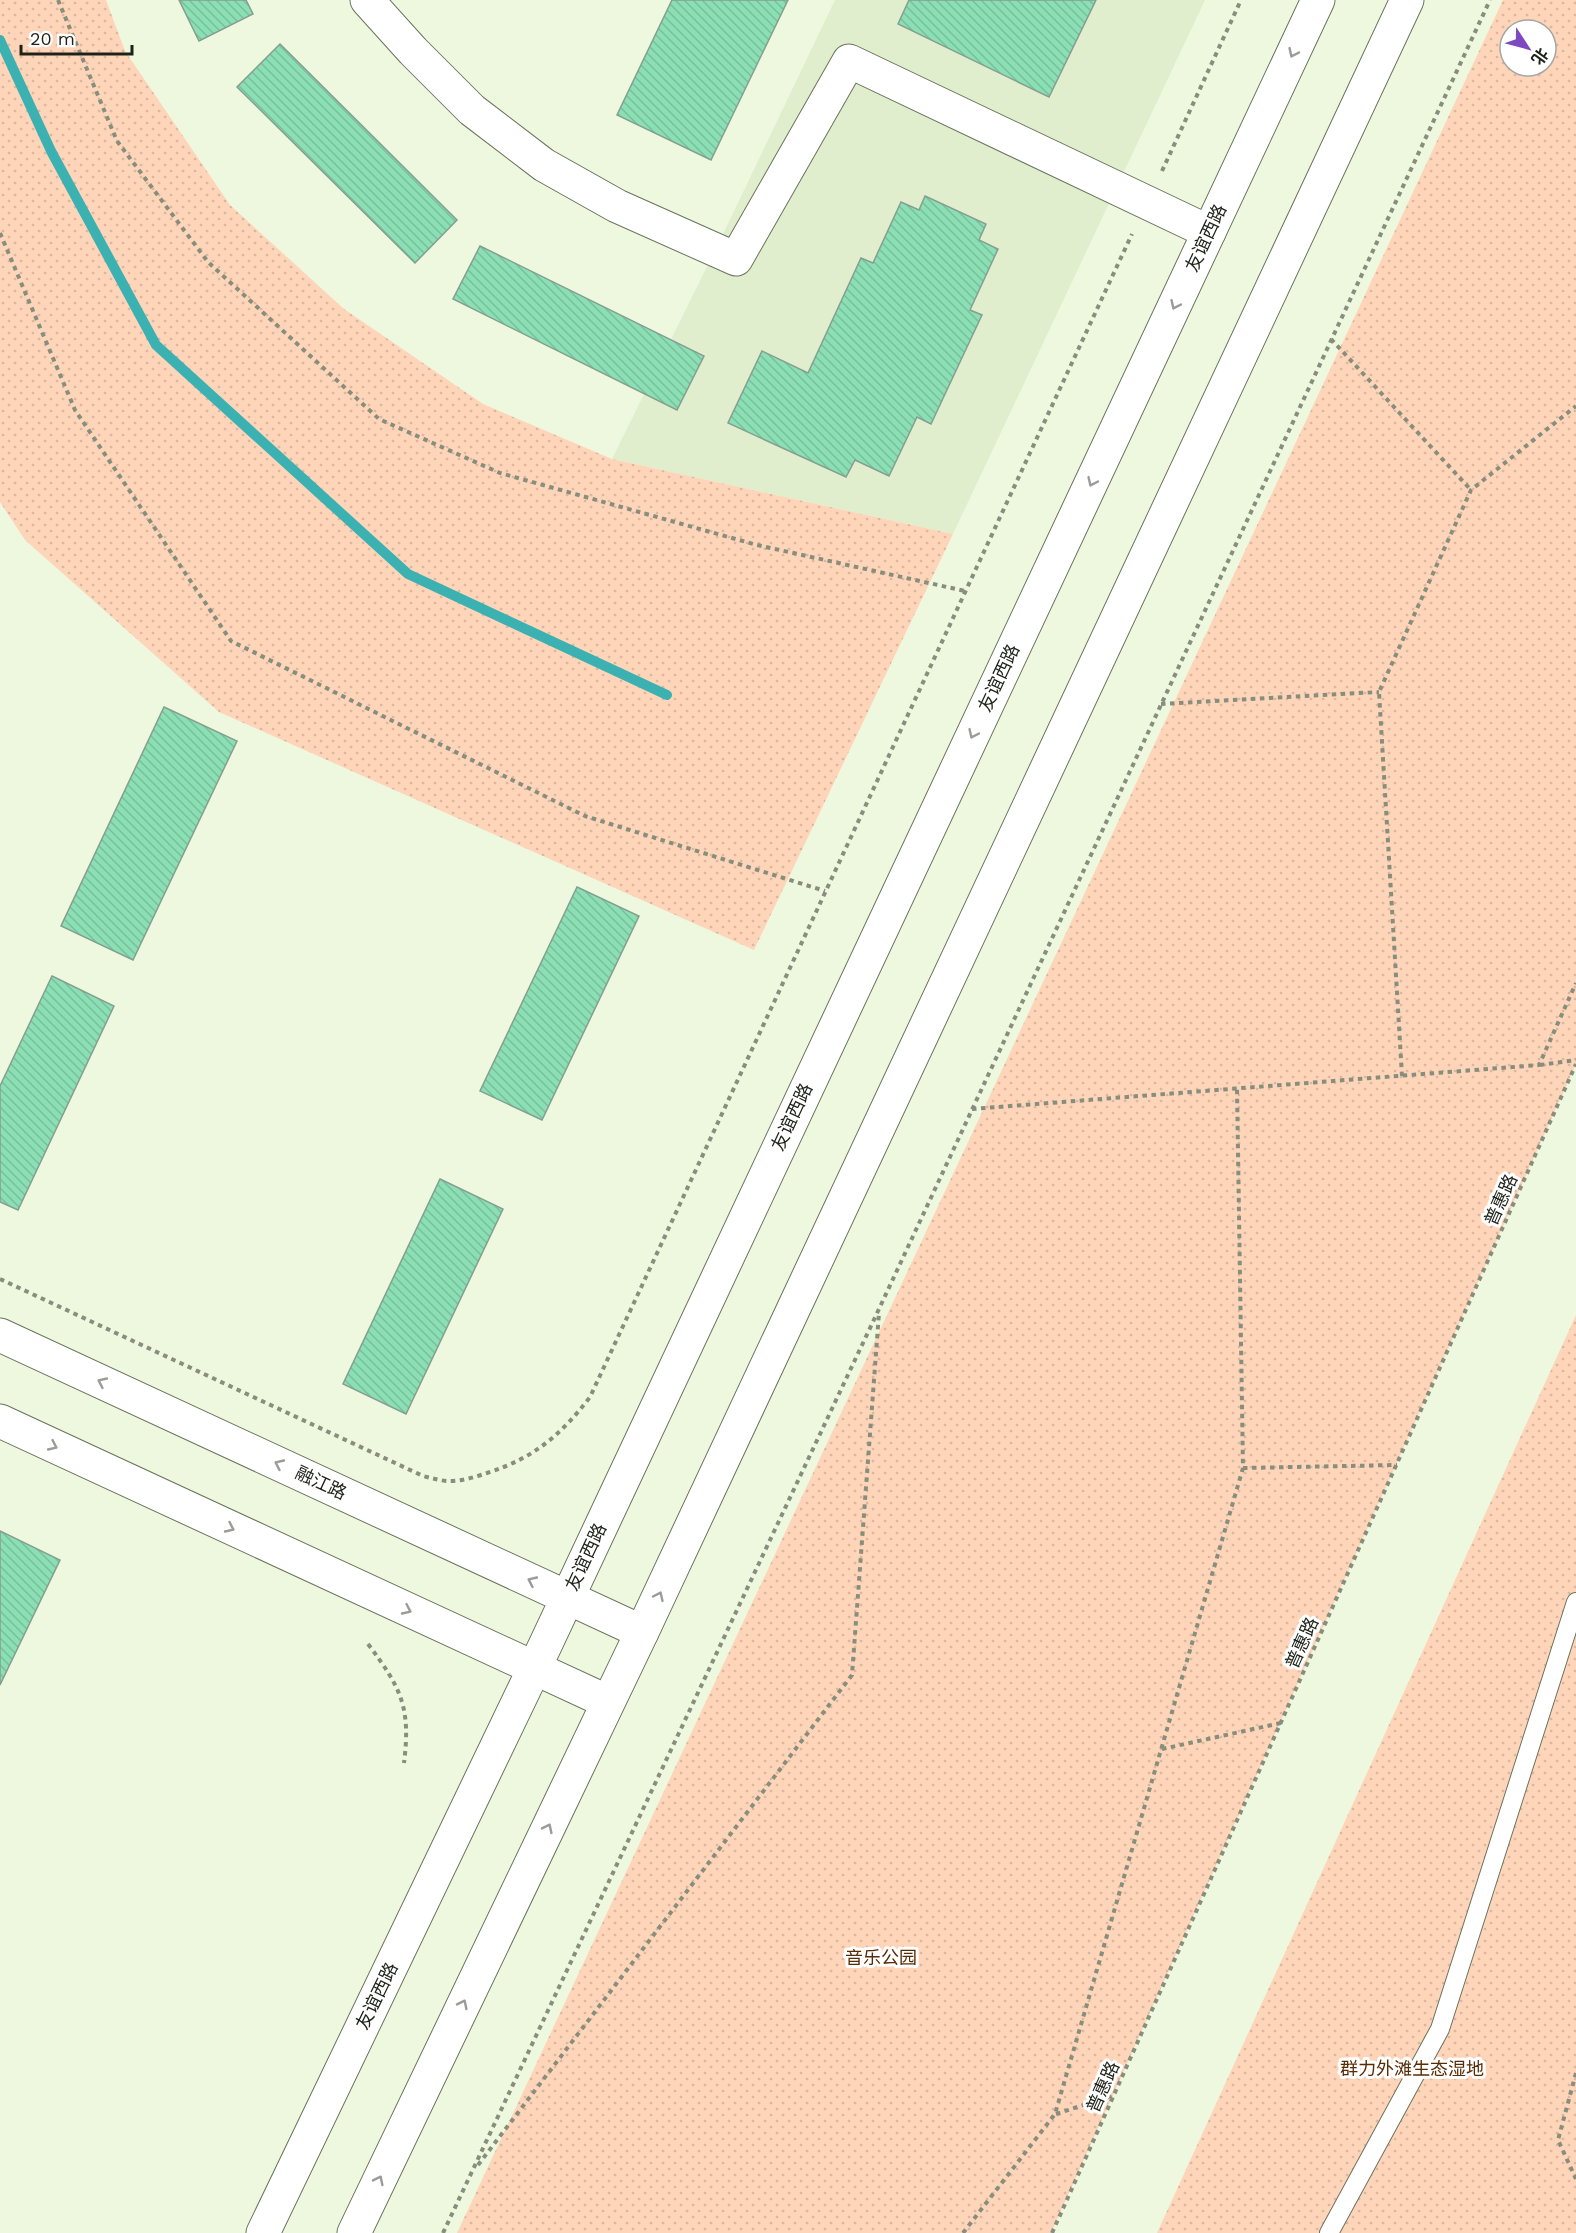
<svg xmlns="http://www.w3.org/2000/svg" width="1576" height="2233" font-family="'Work Sans','Noto Sans SC',sans-serif">
  <style>
    .built { fill: #e0eecd }
    .park { fill: url(#park-dots); fill-rule: evenodd }
    .lines { fill: none; stroke-linecap: round; stroke-linejoin: round }
    .stream { stroke: #3bb1b2; stroke-width: 10 }
    .building { fill: url(#building-back-hatch); stroke: #859e90; stroke-width: 1.5 }
    .lane-casing { stroke: #6a745d; stroke-width: 20 }
    .street-casing { stroke: #6a745d; stroke-width: 35 }
    .secondary-casing { stroke: #6a745d; stroke-width: 35 }
    .primary-casing { stroke: #6a745d; stroke-width: 35 }
    .path { stroke: #878e7d; stroke-width: 4; stroke-dasharray: 4.5 4.5; stroke-linecap: butt }
    .lane { stroke: #fff; stroke-width: 18 }
    .street { stroke: #fff; stroke-width: 33 }
    .secondary { stroke: #fff; stroke-width: 33 }
    .primary { stroke: #fff; stroke-width: 33 }
    .oneway { stroke: #9a9c98 }
    .labels { text-anchor: middle; stroke-width: 6; stroke-linejoin: round; paint-order: stroke }
    .street-label { font-size: 18px; fill: #1e2219; stroke: #fff }
    .park-label { font-size: 18px; fill: #582d06; stroke: #fff }
  </style>
  <defs>
    <pattern id="park-dots" width="8" height="8" patternUnits="userSpaceOnUse" patternTransform="scale(1.5)"><rect width="8" height="8" fill="#ffd5b9"/><path d="M2 2h.1M6 6h.1" fill="none" stroke="#dab79e" stroke-width="1.8" stroke-linecap="round"/></pattern>
    <pattern id="building-back-hatch" width="6" height="6" patternUnits="userSpaceOnUse" patternTransform="scale(1.5)"><rect width="6" height="6" fill="#8bdfb5"/><path d="M-1 5l2 2M0 0l6 6M5-1l2 2" fill="none" stroke="#78bf9b"/></pattern>
  </defs>
  <rect width="100%" height="100%" fill="#edf8de"/>
  <path class="built" d="M835,0H1205L953,534L612,459L724,232Z"/>
  <g class="park">
    <path d="M0,0H106L125,51L230,205L344,309L483,404L612,459L953,534L754,950L219,712L25,540L0,502Z"/>
    <path d="M1503,0H1576V1064L1051,2233H457ZM1510,30H1546V66H1510Z"/>
    <path d="M1576,1315V2233H1157Z"/>
  </g>
  <g class="lines">
    <path class="stream" d="M0,40L51,151L156,345L408,574L667,695"/>
  </g>
  <g class="building">
    <path d="M179,0H246L253,14L199,41Z"/>
    <path d="M672,0H788L711,160L617,115Z"/>
    <path d="M909,0H1096L1049,97L898,24Z"/>
    <path d="M280,44L457,220L415,263L237,87Z"/>
    <path d="M925,196L986,224L979,240L998,249L970,310L982,315L931,424L917,417L889,476L855,460L846,477L728,423L762,351L808,373L861,258L873,263L901,202L919,210Z"/>
    <path d="M480,246L704,356L677,410L453,299Z"/>
    <path d="M164,707L237,741L133,960L61,926Z"/>
    <path d="M577,887L639,916L542,1120L480,1091Z"/>
    <path d="M52,976L114,1006L18,1210L0,1202V1086Z"/>
    <path d="M440,1179L503,1209L406,1414L343,1384Z"/>
    <path d="M0,1531L60,1560L0,1685Z"/>
  </g>
  <g class="lines">
    <defs>
      <path id="lane" d="M1329,2233L1440,2029L1576,1602"/>
      <path id="street" d="M367,0L413,51L472,110L544,165L617,206L736,259L849,61L1209,232"/>
      <g id="secondary">
        <path d="M0,1335L642,1632"/>
        <path d="M0,1421L608,1702"/>
      </g>
      <g id="primary">
        <path d="M263,2233L534,1669L1318,0"/>
        <path d="M354,2233L642,1632L1407,0"/>
      </g>
    </defs>
    <use href="#lane" class="lane-casing"/>
    <use href="#street" class="street-casing"/>
    <use href="#secondary" class="secondary-casing"/>
    <use href="#primary" class="primary-casing"/>
    <g class="path">
      <path d="M58,0L117,141L208,262L379,419L500,473L757,545L965,591"/>
      <path d="M1162,171L1241,0"/>
      <path d="M0,233L75,410L231,641L585,816L825,891"/>
      <path d="M1331,339L1471,490"/>
      <path d="M1161,704L1379,692"/>
      <path d="M1540,1065L1576,1060"/>
      <path d="M1402,1076L1379,692L1471,490L1576,406"/>
      <path d="M972,1109L1539,1065L1576,983"/>
      <path d="M0,1279L423,1476C431,1478 438,1480 446,1481C459,1482 475,1477 487,1473C534,1458 561,1435 590,1397L1132,234"/>
      <path d="M1243,1468L1397,1465"/>
      <path d="M368,1644C401,1688 411,1707 404,1763"/>
      <path d="M1162,1749L1281,1723"/>
      <path d="M1576,2073L1558,2140L1576,2179"/>
      <path d="M1056,2114L1114,2095"/>
      <path d="M478,2165L852,1675L879,1313"/>
      <path d="M443,2233L879,1309L1490,0"/>
      <path d="M963,2233L1055,2114L1243,1468L1237,1088"/>
      <path d="M1052,2233L1576,1064"/>
    </g>
    <use href="#lane" class="lane"/>
    <use href="#street" class="street"/>
    <use href="#secondary" class="secondary"/>
    <use href="#primary" class="primary"/>
  </g>
  <defs><path id="oneway-chevron" d="M-2-3.5L2.5 0L-2 3.5" fill="none" stroke-width="1.6" stroke-linecap="round" stroke-linejoin="round" transform="scale(1.5)"/></defs>
  <g class="oneway">
    <use href="#oneway-chevron" transform="translate(1293 53) rotate(115)"/>
    <use href="#oneway-chevron" transform="translate(1175 305) rotate(115)"/>
    <use href="#oneway-chevron" transform="translate(1092 482) rotate(115)"/>
    <use href="#oneway-chevron" transform="translate(973 734) rotate(115)"/>
    <use href="#oneway-chevron" transform="translate(102 1382) rotate(-155)"/>
    <use href="#oneway-chevron" transform="translate(53 1446) rotate(25)"/>
    <use href="#oneway-chevron" transform="translate(279 1464) rotate(-155)"/>
    <use href="#oneway-chevron" transform="translate(230 1528) rotate(25)"/>
    <use href="#oneway-chevron" transform="translate(532 1581) rotate(-155)"/>
    <use href="#oneway-chevron" transform="translate(659 1596) rotate(-65)"/>
    <use href="#oneway-chevron" transform="translate(407 1610) rotate(25)"/>
    <use href="#oneway-chevron" transform="translate(548 1828) rotate(-64)"/>
    <use href="#oneway-chevron" transform="translate(463 2004) rotate(-64)"/>
    <use href="#oneway-chevron" transform="translate(379 2180) rotate(-64)"/>
  </g>
  <g class="labels">
    <g class="street-label">
      <text transform="translate(1206 238) rotate(-65)" y="6">友谊西路</text>
      <text transform="translate(999 678) rotate(-65)" y="6">友谊西路</text>
      <text transform="translate(792 1117) rotate(-65)" y="6">友谊西路</text>
      <text transform="translate(1501 1200) rotate(-66)" y="6">普惠路</text>
      <text transform="translate(321 1483) rotate(25)" y="6">融江路</text>
      <text transform="translate(586 1557) rotate(-65)" y="6">友谊西路</text>
      <text transform="translate(1302 1643) rotate(-66)" y="6">普惠路</text>
      <text transform="translate(377 1996) rotate(-64)" y="6">友谊西路</text>
      <text transform="translate(1103 2087) rotate(-66)" y="6">普惠路</text>
    </g>
    <g class="park-label">
      <text x="881" y="1964">音乐公园</text>
      <text x="1412" y="2075">群力外滩生态湿地</text>
    </g>
  </g>
  <g transform="translate(1528 48) rotate(126)"><circle r="28" fill="#ffffff" stroke="#a5a7a3" stroke-width="1.5"/>
  <path d="M0-4.5L10 22L0 15L-10 22Z" fill="#7d48c0"/>
  <text y="-9" font-size="16" font-weight="bold" text-anchor="middle" fill="#1e2219">北</text>
  </g>
  <path d="M21 45v9h111v-9" fill="none" stroke="#1e2219" stroke-width="3"/>
  <text x="30" y="45" font-size="18" fill="#1e2219" stroke="#ffffff" stroke-width="4.5" paint-order="stroke">20 m</text>
</svg>
